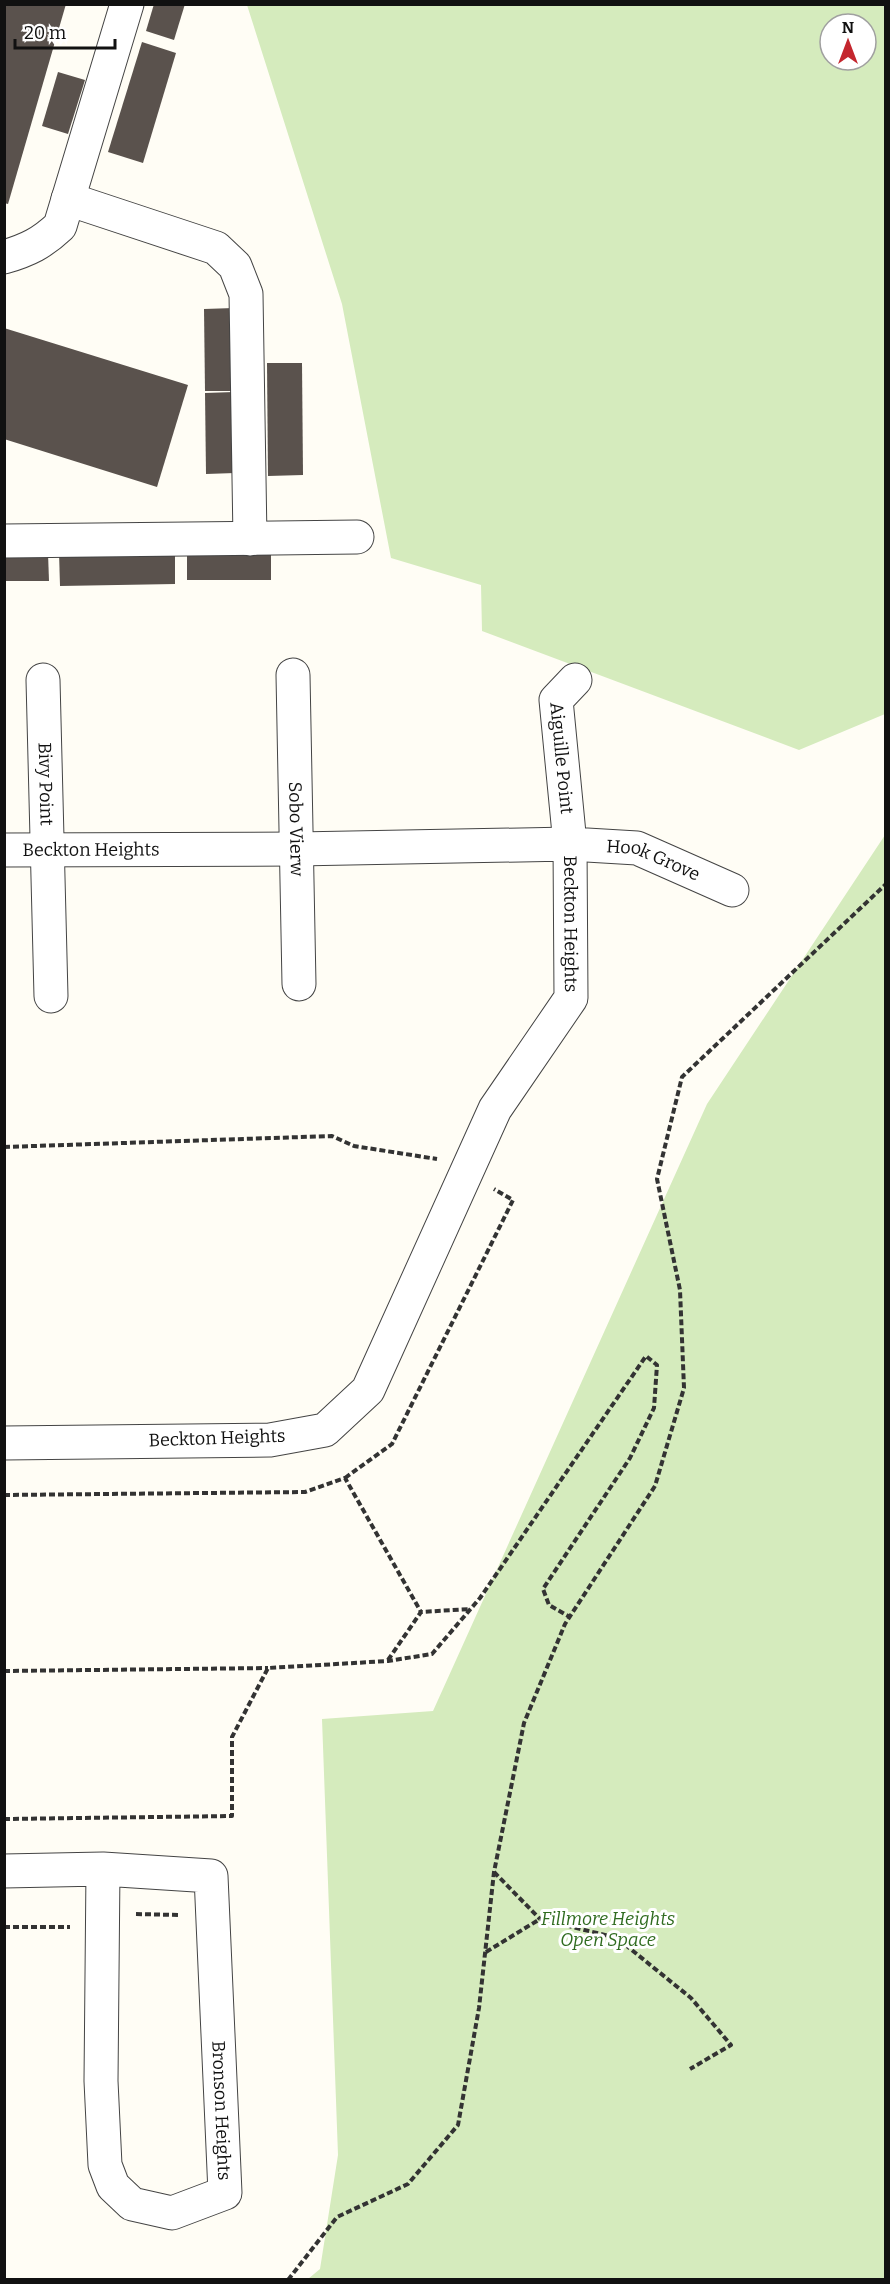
<svg xmlns="http://www.w3.org/2000/svg" width="890" height="2284" font-family="Bitter,serif">
  <style>
    .green { fill: #d5ebbd; fill-rule: evenodd }
    .building { fill: #5a524d }
    .lines { fill: none; stroke-linecap: round; stroke-linejoin: round }
    .minor-casing { stroke: #444; stroke-width: 35 }
    .path { stroke: #333; stroke-width: 4; stroke-dasharray: 6 3; stroke-linecap: butt }
    .minor { stroke: #fff; stroke-width: 33 }
    .labels { text-anchor: middle; stroke-width: 6; stroke-linejoin: round; paint-order: stroke }
    .street-label { font-size: 18px; fill: #111; stroke: #fff }
    .park-label { font-size: 18px; font-style: italic; fill: #2f6b1f; stroke: #fff }
  </style>
  <rect width="100%" height="100%" fill="#fffdf5"/>
  <g class="green">
    <path d="M247,5H885V714L799,750L482,631L481,585L391,558L342,304ZM830,24H866V60H830Z"/>
    <path d="M885,835V2279H308L320,2269L338,2155L322,1719L433,1711L707,1104Z"/>
  </g>
  <g class="building">
    <path d="M4,4H66L8,204L4,203Z"/>
    <path d="M154,4H185L174,40L146,31Z"/>
    <path d="M142,42L176,53L143,163L108,152Z"/>
    <path d="M58,72L85,80L68,134L42,126Z"/>
    <path d="M234,308L235,391H205L204,309Z"/>
    <path d="M4,328L188,385L157,487L4,439Z"/>
    <path d="M267,363H302L303,475L268,476Z"/>
    <path d="M234,392L235,473L206,474L205,393Z"/>
    <path d="M175,550V584L60,586L59,552Z"/>
    <path d="M271,552V580H187V553Z"/>
    <path d="M4,553H48L49,581H4Z"/>
  </g>
  <g class="lines">
    <defs>
      <g id="minor">
        <path d="M68,199L216,248L235,266L246,294L250,539"/>
        <path d="M4,257C28,250 42,243 60,226L127,4"/>
        <path d="M4,541L357,537"/>
        <path id="s1" d="M293,675L299,984"/>
        <path id="s2" d="M43,680L51,996"/>
        <path id="s3" d="M575,680L556,700L570,844L637,848L732,890"/>
        <path id="s4" d="M4,850L297,849L570,844L571,998L495,1109L368,1390L325,1430L270,1440L4,1443"/>
        <path id="s5" d="M4,1871L103,1869L211,1876L225,2193L172,2213L132,2204L113,2186L105,2165L101,2081L103,1869"/>
      </g>
    </defs>
    <use href="#minor" class="minor-casing"/>
    <g class="path">
      <path d="M4,1147L332,1136L354,1146L437,1159"/>
      <path d="M345,1478L392,1444L513,1200L494,1189"/>
      <path d="M4,1495L305,1492L345,1478L421,1612"/>
      <path d="M388,1660L421,1612L470,1609"/>
      <path d="M4,1671L268,1668"/>
      <path d="M4,1819L232,1816V1737L268,1668L388,1661L432,1654L480,1598L646,1356L657,1365L654,1408L630,1458L543,1589L549,1605L570,1617"/>
      <path d="M494,1872L540,1919"/>
      <path d="M136,1914L179,1915"/>
      <path d="M4,1927H70"/>
      <path d="M486,1952L540,1919L617,1938L691,1998L731,2045L690,2069"/>
      <path d="M288,2280L337,2217L408,2184L458,2125L479,2008L494,1872L524,1723L565,1624L655,1486L684,1388L680,1290L657,1179L682,1077L886,884"/>
    </g>
    <use href="#minor" class="minor"/>
  </g>
  <g class="labels">
    <g class="street-label">
      <text dy="6" stroke="none"><textPath href="#s3" startOffset="86">Aiguille Point</textPath></text>
      <text dy="6" stroke="none"><textPath href="#s2" startOffset="104">Bivy Point</textPath></text>
      <text dy="6" stroke="none"><textPath href="#s1" startOffset="154">Sobo Vierw</textPath></text>
      <text dy="6" stroke="none"><textPath href="#s4" startOffset="87">Beckton Heights</textPath></text>
      <text dy="6" stroke="none"><textPath href="#s3" startOffset="258">Hook Grove</textPath></text>
      <text dy="6" stroke="none"><textPath href="#s4" startOffset="646">Beckton Heights</textPath></text>
      <text transform="translate(217 1438) rotate(-2)" y="6">Beckton Heights</text>
      <text dy="6" stroke="none"><textPath href="#s5" startOffset="442">Bronson Heights</textPath></text>
    </g>
    <g class="park-label">
      <text x="608" y="1925">Fillmore Heights<tspan x="608" dy="21">Open Space</tspan></text>
    </g>
  </g>
  <rect width="890" height="2284" fill="none" stroke="#111111" stroke-width="12"/>
  <g transform="translate(848 42)"><circle r="28" fill="#ffffff" stroke="#a0a0a0" stroke-width="1.5"/>
  <path d="M0-4.5L10 22L0 15L-10 22Z" fill="#c4262e"/>
  <text y="-9" font-size="16" font-weight="bold" text-anchor="middle" fill="#111111">N</text>
  </g>
  <path d="M15 39v9h100v-9" fill="none" stroke="#111111" stroke-width="3"/>
  <text x="24" y="39" font-size="18" fill="#111111" stroke="#ffffff" stroke-width="4.5" paint-order="stroke">20 m</text>
</svg>
